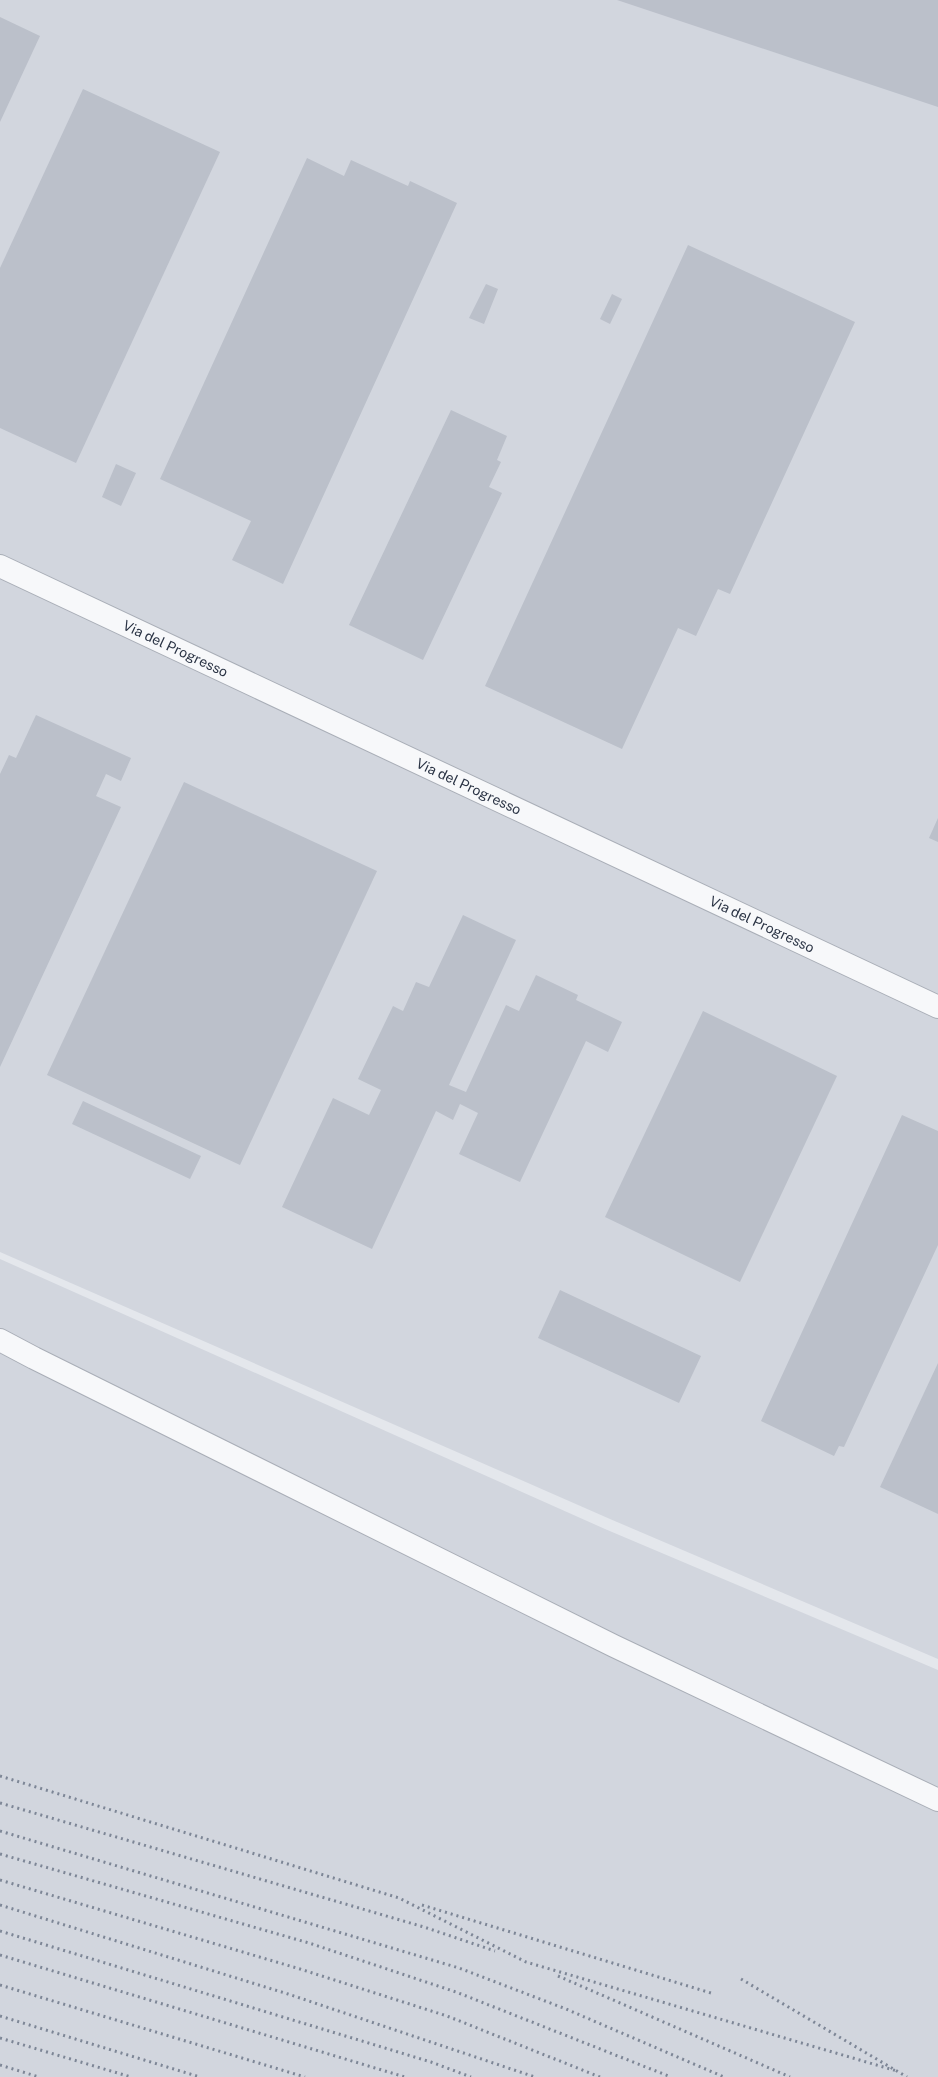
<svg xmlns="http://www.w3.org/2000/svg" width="938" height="2077" font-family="'Public Sans',sans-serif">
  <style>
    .built { fill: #d2d6de }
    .building { fill: #bbc0ca }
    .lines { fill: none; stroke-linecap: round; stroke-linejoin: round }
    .minor-casing { stroke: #a9aeb7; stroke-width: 24 }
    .minor { stroke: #f7f8fa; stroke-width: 22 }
    .rail { stroke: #7d8696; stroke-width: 3; stroke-dasharray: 2 4; stroke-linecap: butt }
    .labels { text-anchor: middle; stroke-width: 3; stroke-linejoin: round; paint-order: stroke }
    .street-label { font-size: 14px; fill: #2b3445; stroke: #f4f6f9 }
  </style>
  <rect width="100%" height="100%" fill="#e4e7ec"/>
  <g class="built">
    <path d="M0,0H938V1659L610,1519L0,1252Z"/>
    <path d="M0,1259L605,1529L938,1670V2077H0Z"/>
  </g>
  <g class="building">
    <path d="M617,0H938V107Z"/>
    <path d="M0,17L40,36L0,122Z"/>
    <path d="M83,89L220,152L76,463L0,428V268Z"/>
    <path d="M307,158L344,176L351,160L408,186L410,181L457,203L283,584L232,560L251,521L160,479Z"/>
    <path d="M688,245L855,322L730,594L718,589L696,636L678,628L622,749L485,686Z"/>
    <path d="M486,284L498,289L484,324L469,318Z"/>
    <path d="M612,294L622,299L610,324L600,319Z"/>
    <path d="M451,410L507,436L497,460L501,462L489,487L502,493L423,660L349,625Z"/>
    <path d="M116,464L136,473L121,506L102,497Z"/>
    <path d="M36,715L131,758L121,781L106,774L96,796L121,807L0,1067V774L9,755L16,758Z"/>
    <path d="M184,782L377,871L240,1165L47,1075Z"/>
    <path d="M938,818V842L929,838Z"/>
    <path d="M463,915L516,940L449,1085L466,1092L506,1005L519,1011L536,975L578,995L576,1000L622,1022L608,1052L586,1041L520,1182L459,1154L478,1113L460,1104L453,1120L436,1111L372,1249L282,1207L333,1098L369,1115L381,1090L358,1079L393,1006L403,1011L416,982L429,987Z"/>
    <path d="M703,1011L837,1076L740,1282L605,1217Z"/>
    <path d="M83,1101L201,1156L190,1179L72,1124Z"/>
    <path d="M902,1115L938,1131V1245L844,1447L839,1446L834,1456L761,1421Z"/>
    <path d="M560,1290L701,1356L679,1403L538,1338Z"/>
    <path d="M938,1363V1514L880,1487Z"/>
  </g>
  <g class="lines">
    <defs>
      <g id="minor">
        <path id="s1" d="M0,566L938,1007"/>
        <path d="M0,1340L34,1358L614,1646L938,1800"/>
      </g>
    </defs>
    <use href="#minor" class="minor-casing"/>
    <use href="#minor" class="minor"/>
    <g class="rail">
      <path d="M0,1776L399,1898L526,1962L897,2071"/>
      <path d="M0,1803L424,1927L495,1951"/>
      <path d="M0,1831L459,1968L566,2009L724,2077"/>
      <path d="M0,1854L309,1943L456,1992L671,2077"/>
      <path d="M0,1880L300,1969L447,2016L600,2077"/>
      <path d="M0,1905L288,1994L535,2077"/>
      <path d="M422,1905L711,1993"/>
      <path d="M0,1931L431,2062L471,2077"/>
      <path d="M0,1955L405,2077"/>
      <path d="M558,1976L790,2077"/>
      <path d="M741,1979L907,2077"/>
      <path d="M0,1985L305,2077"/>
      <path d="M0,2016L200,2077"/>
      <path d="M0,2038L131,2077"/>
      <path d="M0,2065L39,2077"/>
    </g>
  </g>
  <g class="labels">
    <g class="street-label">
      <text dy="5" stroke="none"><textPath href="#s1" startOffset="194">Via del Progresso</textPath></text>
      <text dy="5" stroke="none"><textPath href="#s1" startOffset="518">Via del Progresso</textPath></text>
      <text dy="5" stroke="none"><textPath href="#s1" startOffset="842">Via del Progresso</textPath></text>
    </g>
  </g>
</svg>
